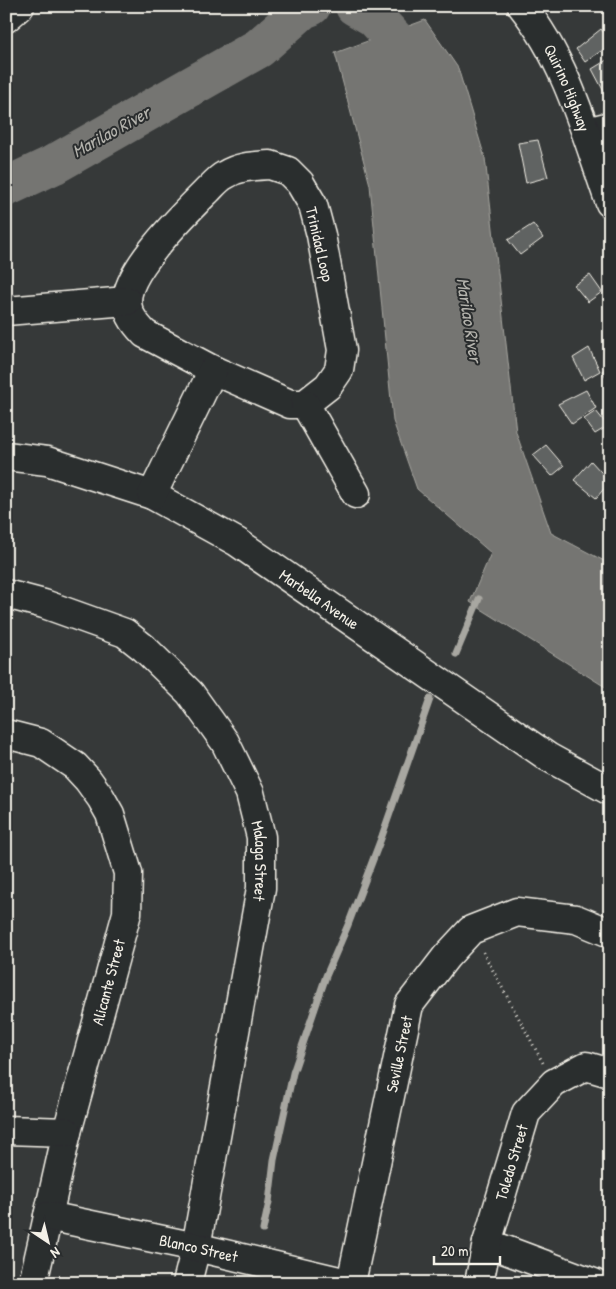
<svg xmlns="http://www.w3.org/2000/svg" width="616" height="1289" font-family="'Patrick Hand',sans-serif">
  <style>
    .water { fill: #757572; stroke: #a8a7a1 }
    .lines { fill: none; stroke-linecap: round; stroke-linejoin: round }
    .stream { stroke: #a8a7a1; stroke-width: 7 }
    .river { stroke: #757572; stroke-width: 40 }
    .building { fill: #616362; stroke: #f4f1e8 }
    .minor-casing { stroke: #f4f1e8; stroke-width: 31 }
    .major-casing { stroke: #f4f1e8; stroke-width: 31 }
    .path { stroke: #f4f1e8; stroke-width: 3; stroke-dasharray: 1 4; stroke-linecap: butt }
    .minor { stroke: #2a2d2e; stroke-width: 28 }
    .major { stroke: #2a2d2e; stroke-width: 28 }
    .labels { text-anchor: middle; stroke-width: 4; stroke-linejoin: round; paint-order: stroke }
    .street-label { font-size: 16px; fill: #f4f1e8; stroke: #2a2d2e }
    .water-label { font-size: 18px; font-style: italic; fill: #b4b3ad; stroke: #2a2d2e }
  </style>
  <rect width="100%" height="100%" fill="#363939"/>
  <filter id="ink" filterUnits="userSpaceOnUse"><feTurbulence type="fractalNoise" baseFrequency=".02" numOctaves="2"/><feDisplacementMap in="SourceGraphic" scale="10" xChannelSelector="R" yChannelSelector="G"/><feConvolveMatrix kernelMatrix="1 2 1 2 8 2 1 2 1" color-interpolation-filters="sRGB"/></filter>
  <g filter="url(#ink)">
    <path class="water" d="M425,20L458,68L485,158L516,432L551,533L610,564V690L470,602L491,553L417,489L393,421L370,185L335,53Z"/>
    <g class="lines">
      <g class="stream">
        <path d="M456,654L479,599"/>
        <path d="M263,1230L269,1202L274,1160L293,1073L326,976L348,925L382,836L430,699"/>
        <path d="M243,1283V1282"/>
      </g>
      <g class="river">
        <path d="M355,6L374,17L410,56L421,77"/>
        <path d="M6,187L53,165L259,48L303,9L311,6"/>
      </g>
    </g>
    <g class="building">
      <path d="M598,6H610V21Z"/>
      <path d="M601,29L610,40V45L585,62L576,49Z"/>
      <path d="M610,58V103L592,69Z"/>
      <path d="M538,140L548,177L526,183L518,143Z"/>
      <path d="M533,224L543,238L520,255L508,240Z"/>
      <path d="M590,275L602,292L588,302L574,285Z"/>
      <path d="M589,348L600,371L584,380L573,358Z"/>
      <path d="M610,366V383L602,371Z"/>
      <path d="M586,390L596,408L572,424L558,404Z"/>
      <path d="M596,411L608,426L595,434L584,419Z"/>
      <path d="M546,445L564,466L552,476L533,455Z"/>
      <path d="M591,461L610,482L596,498L574,480Z"/>
    </g>
    <g class="lines">
      <defs>
        <g id="minor">
          <path d="M6,18L20,6"/>
          <path d="M586,132L610,126"/>
          <path d="M270,165L288,171L300,183L313,205L321,235L342,350L339,370L328,386L305,404H290L213,370L145,334C137,326 127,314 127,301C127,269 186,212 208,190C213,185 219,178 225,175C239,166 254,166 270,165Z"/>
          <path d="M6,311L127,301"/>
          <path d="M305,404L356,494"/>
          <path id="s1" d="M6,456L47,461L152,495L237,542L548,757L610,791"/>
          <path d="M152,495L213,370"/>
          <path id="s2" d="M6,594L44,604L125,633L144,648L190,693L225,742L250,793L261,837V888L196,1247L187,1283"/>
          <path d="M6,734L41,743L75,766L88,780L101,798L110,814L128,873L127,913L67,1132L33,1283"/>
          <path d="M6,1130L67,1132"/>
          <path id="s3" d="M48,1216L196,1247L348,1283"/>
          <path d="M487,1243L594,1283"/>
          <path id="s4" d="M351,1283L409,1005L446,957L471,930L517,912L576,919L610,933"/>
          <path id="s5" d="M479,1283L487,1243L526,1113L554,1083L586,1066L610,1073"/>
        </g>
        <g id="major">
          <path id="s6" d="M522,6C568,63 586,136 610,203"/>
        </g>
      </defs>
      <use href="#minor" class="minor-casing"/>
      <use href="#major" class="major-casing"/>
      <path class="path" d="M483,952L543,1063"/>
      <use href="#minor" class="minor"/>
      <use href="#major" class="major"/>
    </g>
  </g>
  <g class="labels">
    <g class="street-label">
      <text dy="6" stroke="none"><textPath href="#s6" startOffset="94">Quirino Highway</textPath></text>
      <text transform="translate(320 244) rotate(77)" y="6">Trinidad Loop</text>
      <text dy="6" stroke="none"><textPath href="#s1" startOffset="349">Marbella Avenue</textPath></text>
      <text dy="6" stroke="none"><textPath href="#s2" startOffset="400">Malaga Street</textPath></text>
      <text transform="translate(108 982) rotate(-75)" y="6">Alicante Street</text>
      <text dy="6" stroke="none"><textPath href="#s4" startOffset="234">Seville Street</textPath></text>
      <text dy="6" stroke="none"><textPath href="#s5" startOffset="125">Toledo Street</textPath></text>
      <text dy="6" stroke="none"><textPath href="#s3" startOffset="154">Blanco Street</textPath></text>
    </g>
    <g class="water-label">
      <text transform="translate(111 132) rotate(-29)" y="6">Marilao River</text>
      <text transform="translate(469 320) rotate(81)" y="6">Marilao River</text>
    </g>
  </g>
  <rect width="616" height="1289" fill="none" stroke="#2a2d2e" stroke-width="25"/>
  <rect x="12" y="12" width="591" height="1264" fill="none" stroke="#f4f1e8" stroke-width="2" filter="url(#ink)"/>
  <g transform="translate(48 1242) rotate(145)" stroke="#2a2d2e" stroke-width="4" paint-order="stroke">
  <path d="M0-4L9 19L0 12L-9 19Z" fill="#f4f1e8"/>
  <text y="-8" font-size="14" font-weight="bold" text-anchor="middle" fill="#f4f1e8">N</text>
  </g>
  <path d="M434 1256v8h66v-8" fill="none" stroke="#f4f1e8" stroke-width="2.5"/>
  <text x="441" y="1256" font-size="15" fill="#f4f1e8" stroke="#2a2d2e" stroke-width="4" paint-order="stroke">20 m</text>
</svg>
